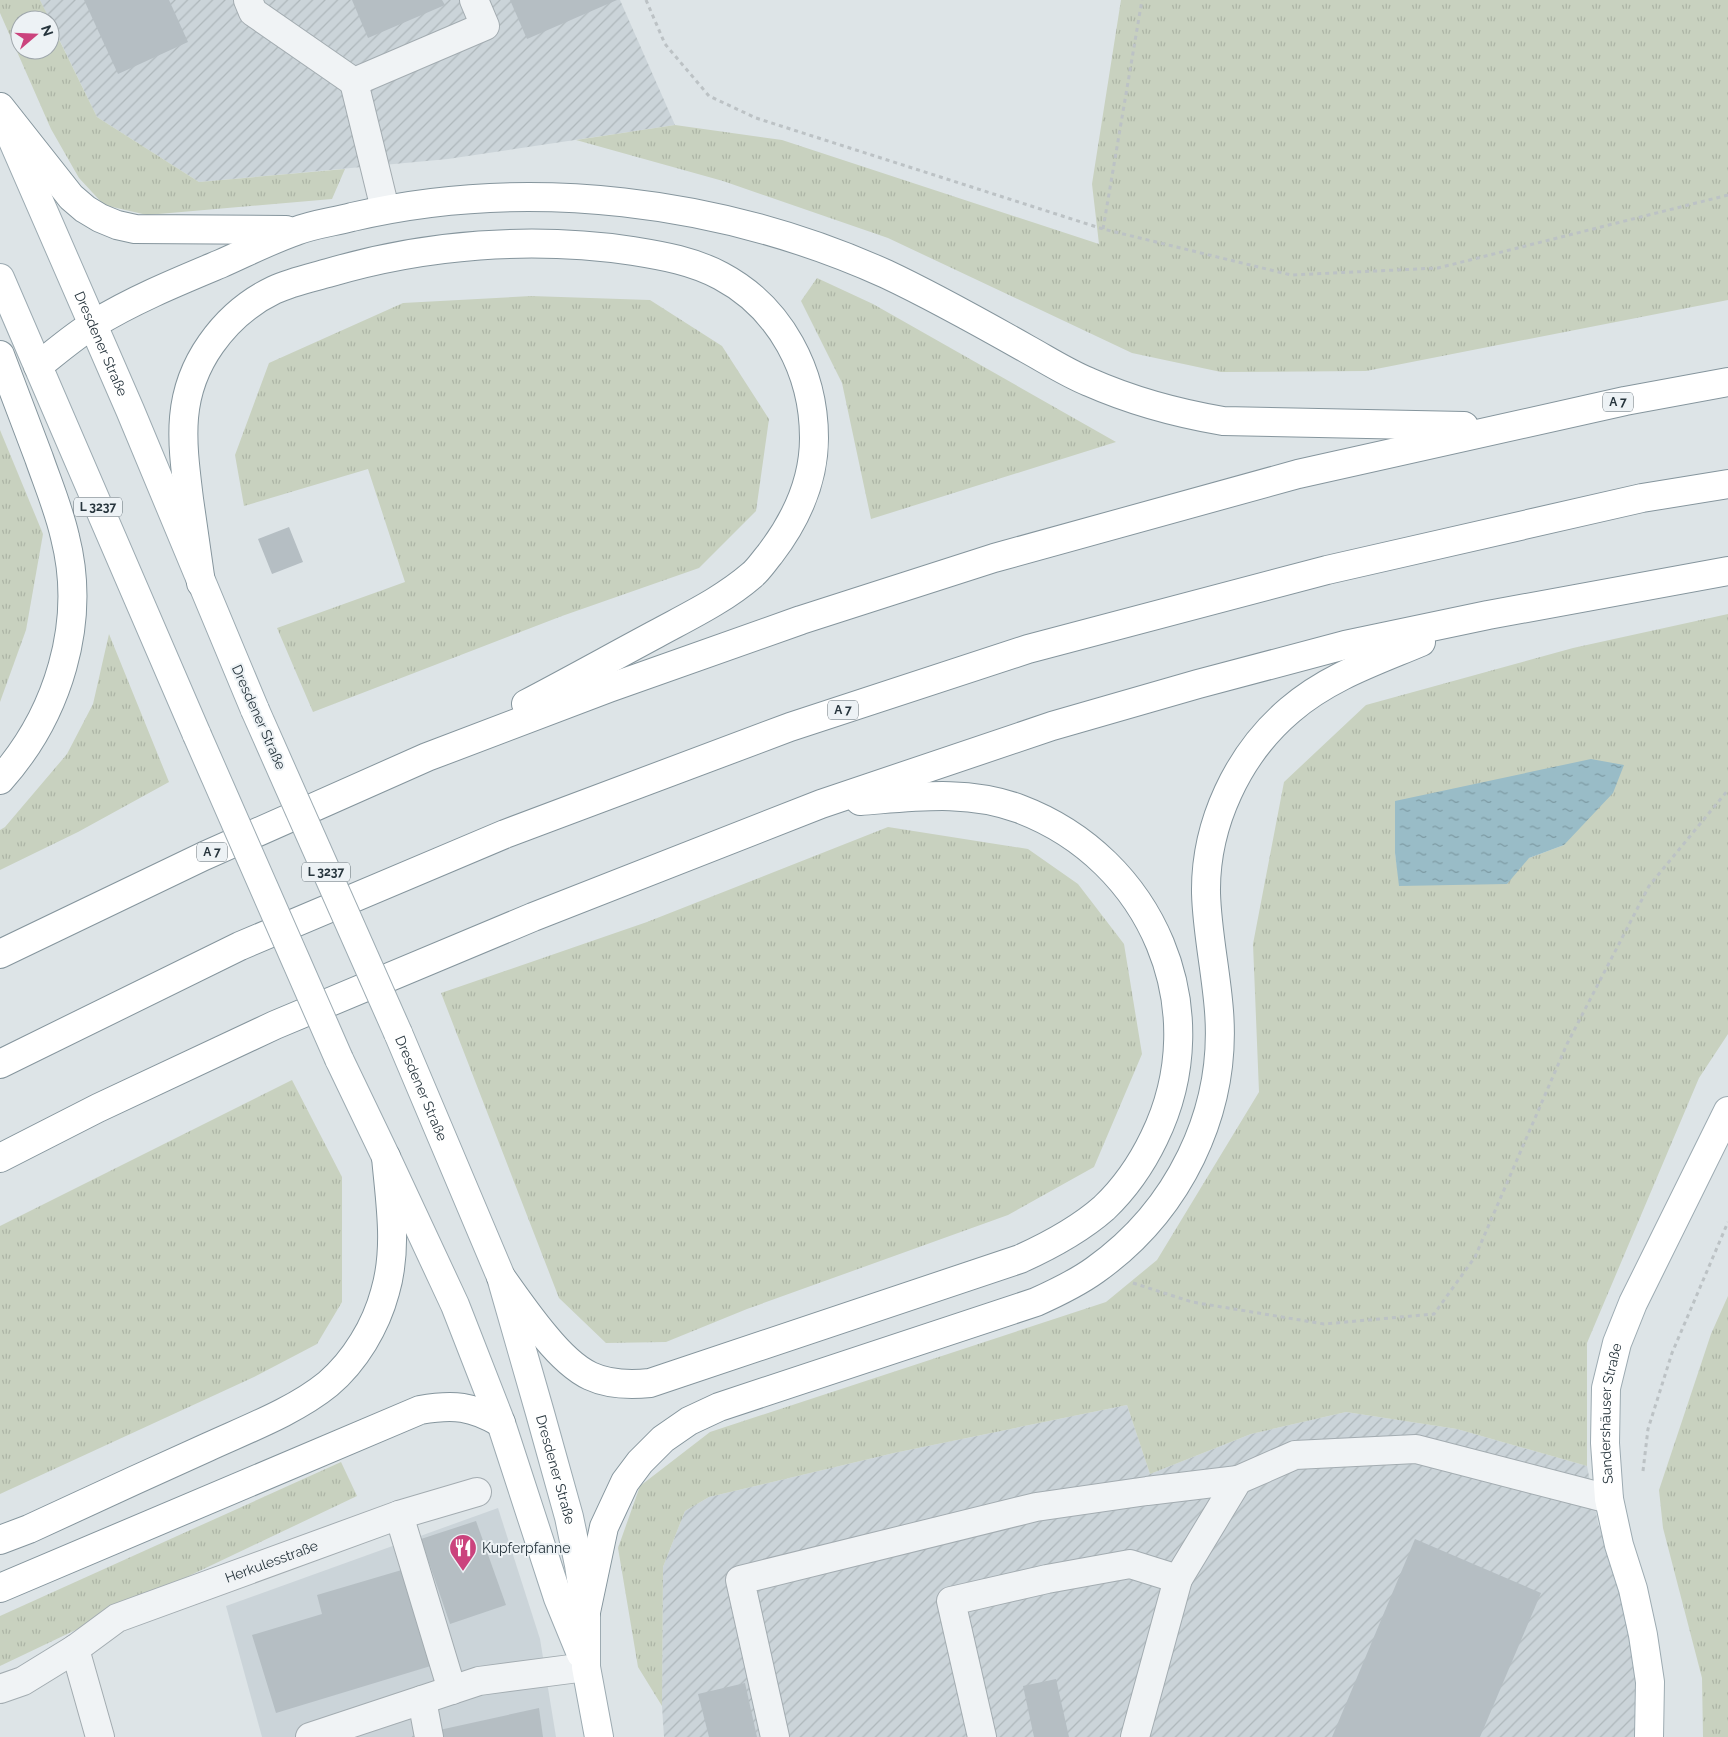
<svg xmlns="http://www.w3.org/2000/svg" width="1728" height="1737" font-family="Raleway,sans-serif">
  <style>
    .built { fill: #cbd4d9 }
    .industrial { fill: url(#industrial-furrows) }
    .grass { fill: url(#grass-tufts); fill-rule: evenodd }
    .water { fill: url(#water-ripples) }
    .building { fill: #b5bec3 }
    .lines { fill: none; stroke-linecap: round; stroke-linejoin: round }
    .minor-casing { stroke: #a3acb1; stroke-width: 30 }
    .major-casing { stroke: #9dabb2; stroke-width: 30 }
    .highway-casing { stroke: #85959d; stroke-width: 30 }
    .path { stroke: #bcc2c5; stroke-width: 3; stroke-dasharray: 4 4; stroke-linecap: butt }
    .minor { stroke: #f0f3f5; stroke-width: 28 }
    .major { stroke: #fff; stroke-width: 28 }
    .highway { stroke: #fff; stroke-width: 28 }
    .major-bridge-casing { stroke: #9dabb2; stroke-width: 30; stroke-linecap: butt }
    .major-bridge { stroke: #fff; stroke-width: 28 }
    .labels { text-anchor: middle; stroke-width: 4; stroke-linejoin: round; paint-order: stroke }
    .shield { fill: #edf2f5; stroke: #626e74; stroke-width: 1 }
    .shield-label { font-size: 12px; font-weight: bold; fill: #27353d }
    .street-label { font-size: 14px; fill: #27353d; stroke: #edf2f5 }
    .poi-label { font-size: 14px; fill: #27353d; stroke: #edf2f5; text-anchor: start }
  </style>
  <defs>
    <pattern id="industrial-furrows" width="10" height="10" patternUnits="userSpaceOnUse" patternTransform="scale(1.25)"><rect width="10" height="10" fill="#cbd4d9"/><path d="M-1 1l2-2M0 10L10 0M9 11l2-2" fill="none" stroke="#aeb7bb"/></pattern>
    <pattern id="grass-tufts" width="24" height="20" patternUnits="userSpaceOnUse" patternTransform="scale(1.25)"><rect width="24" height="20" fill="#c8d1bf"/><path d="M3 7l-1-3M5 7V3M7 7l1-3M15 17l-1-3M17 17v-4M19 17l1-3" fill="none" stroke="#acb4a5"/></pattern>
    <pattern id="water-ripples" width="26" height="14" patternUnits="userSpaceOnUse" patternTransform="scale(1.25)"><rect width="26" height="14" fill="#99bcc7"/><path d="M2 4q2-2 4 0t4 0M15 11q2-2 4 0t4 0" fill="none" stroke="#7d9aa3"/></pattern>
  </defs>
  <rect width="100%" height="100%" fill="#dde4e7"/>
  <path class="built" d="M498,1508L540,1639L556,1737H262L226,1606Z"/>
  <g class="industrial">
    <path d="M40,0H620L675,125L448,159L199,182L97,117Z"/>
    <path d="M1127,1405L1150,1474L1251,1434L1346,1412L1457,1429L1587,1466L1598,1523L1622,1591L1643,1694L1640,1737H664L662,1706L663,1567L685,1511L709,1497L894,1453Z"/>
  </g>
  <g class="grass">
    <path d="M0,0H40L50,20H20V50H50V21L97,117L199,182L345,169L332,199L147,215L104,205L79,178L51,129L0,13Z"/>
    <path d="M1121,0H1728V300L1366,371L1221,372L1132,353L888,238L723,181L576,140L675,125L782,140L1099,244L1092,184Z"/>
    <path d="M817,278L873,304L1116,442L871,519L842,383L801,301Z"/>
    <path d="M531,296L650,300L722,346L769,419L756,511L699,568L562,616L313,712L277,628L405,582L368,469L244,506L235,455L269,363L403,303Z"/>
    <path d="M0,430L43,534L26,630L0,702Z"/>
    <path d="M1728,614V1034L1699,1078L1587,1343V1466L1457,1429L1346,1412L1251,1434L1150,1474L1127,1405L894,1453L709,1497L685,1511L663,1567L662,1706L638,1667L618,1548L640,1486L710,1432L1106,1302L1157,1260L1259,1092L1253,944L1284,782L1366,705L1573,648ZM1395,801L1564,845L1529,858L1400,886L1395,853Z"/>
    <path d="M109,634L169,782L78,832L0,870V830L5,827L67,754L93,704Z"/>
    <path d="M888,827L1028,849L1078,884L1124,944L1142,1054L1094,1167L1008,1215L747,1309L666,1342L606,1343L559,1298L441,993L647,922Z"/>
    <path d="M292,1080L342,1177V1302L317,1344L254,1377L0,1494V1226Z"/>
    <path d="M1728,1296V1737H1703L1702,1678L1663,1528L1659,1490L1711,1334Z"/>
    <path d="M341,1462L357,1496L0,1666V1616Z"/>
  </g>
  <path class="water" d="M1591,759L1624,765L1613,793L1564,845L1529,858L1507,884L1399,886L1395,853V801Z"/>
  <g class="building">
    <path d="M84,0H169L188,42L118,74Z"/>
    <path d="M352,0H442L445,5L368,38Z"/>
    <path d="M510,0H617L527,39Z"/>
    <path d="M289,527L303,562L272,574L258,539Z"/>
    <path d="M476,1521L506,1605L450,1624L421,1539Z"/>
    <path d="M1415,1539L1541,1593L1480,1737H1332Z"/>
    <path d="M405,1569L434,1665L276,1713L252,1635L322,1614L317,1595Z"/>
    <path d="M1056,1679L1069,1737H1034L1023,1686Z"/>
    <path d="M745,1683L757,1737H709L698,1694Z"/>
    <path d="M539,1708L543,1737H412V1736Z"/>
  </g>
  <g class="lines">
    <defs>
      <g id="minor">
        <path d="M248,0L253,12L354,82L485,26L474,0"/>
        <path d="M354,82L385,209"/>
        <path d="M399,1515L452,1690"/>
        <path d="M75,1649L100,1737"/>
        <path id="s1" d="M0,1689L23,1681L75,1649L117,1618L399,1515L477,1492"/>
        <path d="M422,1700L429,1737"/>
        <path d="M310,1737L479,1681L586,1667"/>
        <path d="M775,1737L740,1580L1036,1507L1147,1491L1238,1480"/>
        <path d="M982,1737L951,1601L1047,1579L1130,1564L1178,1579"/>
        <path d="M1135,1737L1178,1579L1238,1480L1295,1455L1416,1449L1609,1499"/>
      </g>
      <g id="major">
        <path id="s2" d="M3,118L130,410L255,710"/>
        <path d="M0,278L197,735"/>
        <path id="s3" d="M398,1033L501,1277L540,1413L569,1517L579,1565L586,1612V1667L599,1737"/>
        <path d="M339,1059L386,1157L455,1305L501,1423L558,1598L581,1654"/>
        <path id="s4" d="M1649,1737L1650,1682L1643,1635L1633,1589L1619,1545L1609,1499L1605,1443L1606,1388L1617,1343L1633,1303L1728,1111"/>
      </g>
      <g id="highway">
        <path d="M0,107L71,197L85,209L100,218L117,225L135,229L286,230"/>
        <path d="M0,355C13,390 26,424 39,458C48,484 59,510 65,537C87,623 58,715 0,780"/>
        <path d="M38,366C56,352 74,336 94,324C133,300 177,282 220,264C245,253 270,240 296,231C314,224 333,222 352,217C528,176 722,200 886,274C935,297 981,323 1027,349C1047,360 1067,373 1089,382C1132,401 1176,413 1223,421L1464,426"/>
        <path d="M201,583C197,555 193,527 189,499C182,442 175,395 211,344C227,321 249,302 274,290C291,282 310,278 328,273C426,244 532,236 633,251C664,256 693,261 721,276C781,308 814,372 814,438C814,481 796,520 770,554C764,561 759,569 752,575C723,600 689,616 656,634C613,657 570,681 526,704"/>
        <path d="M0,954L204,856L427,757L609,688L801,620L994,558L1298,474L1625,401L1728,382"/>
        <path d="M0,1064L240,946L505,834L790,727L1028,649L1327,570L1642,498L1728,484"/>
        <path d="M0,1158L98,1108L275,1025L533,917L821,804L1052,726L1198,684L1345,645L1488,615L1728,571"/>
        <path d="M501,1277C515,1297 529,1317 545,1336C577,1375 599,1388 650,1383L1020,1259C1051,1245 1079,1230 1104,1208C1125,1188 1142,1163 1154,1138C1217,1009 1152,859 1020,809C968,789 913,797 860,801"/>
        <path d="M0,1540L29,1529C89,1501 148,1474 208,1447C247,1429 295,1411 328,1384C355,1361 376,1326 385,1292C398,1248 390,1202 386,1157"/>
        <path d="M0,1588L420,1410C454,1404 472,1406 501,1423"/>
        <path d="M586,1612L604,1527L625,1482L640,1462L663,1439L689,1421L719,1407L1036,1302C1056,1293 1077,1283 1095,1270C1178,1211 1227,1113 1219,1011C1216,971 1207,932 1206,893C1205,824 1238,754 1290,710C1328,677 1376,661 1421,642"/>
      </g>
    </defs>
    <use href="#minor" class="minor-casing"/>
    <use href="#major" class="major-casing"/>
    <use href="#highway" class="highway-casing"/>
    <g class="path">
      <path d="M646,0L665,44L709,96L756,118L1103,229L1291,275L1438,268L1728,195"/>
      <path d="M1103,229L1142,0"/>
      <path d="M1133,1283L1192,1302L1324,1324L1434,1314L1475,1257L1567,1044L1649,886L1728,790"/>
      <path d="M1643,1471L1648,1429L1672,1353L1728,1222"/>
    </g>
    <use href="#minor" class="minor"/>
    <use href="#major" class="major"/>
    <use href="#highway" class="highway"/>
    <defs>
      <g id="major-bridge">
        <path d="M255,710L398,1033"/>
        <path d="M197,735L339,1059"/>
      </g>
    </defs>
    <use href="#major-bridge" class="major-bridge-casing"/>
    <use href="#major-bridge" class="major-bridge"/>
  </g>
  <defs>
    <symbol id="restaurant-pin" viewBox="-11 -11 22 30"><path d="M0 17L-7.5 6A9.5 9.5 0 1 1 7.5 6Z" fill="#cb437d" stroke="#edf2f5"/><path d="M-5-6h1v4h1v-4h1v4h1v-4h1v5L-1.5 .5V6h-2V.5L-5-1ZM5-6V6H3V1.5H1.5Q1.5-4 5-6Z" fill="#fff"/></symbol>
  </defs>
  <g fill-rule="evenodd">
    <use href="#restaurant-pin" x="447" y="1532" width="32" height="43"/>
  </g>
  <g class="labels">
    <g class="shield">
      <rect x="1603" y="392.5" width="30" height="19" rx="4"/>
      <rect x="74" y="497.5" width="48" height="19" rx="4"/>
      <rect x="828" y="700.5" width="30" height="19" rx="4"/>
      <rect x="197" y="842.5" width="30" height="19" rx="4"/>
      <rect x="302" y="862.5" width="48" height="19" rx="4"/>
    </g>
    <g class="shield-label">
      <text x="1618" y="406">A 7</text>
      <text x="98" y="511">L 3237</text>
      <text x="843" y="714">A 7</text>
      <text x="212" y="856">A 7</text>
      <text x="326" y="876">L 3237</text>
    </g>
    <g class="street-label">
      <text dy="5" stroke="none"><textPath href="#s2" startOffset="246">Dresdener Straße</textPath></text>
      <text transform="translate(259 717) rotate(66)" y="5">Dresdener Straße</text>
      <text dy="5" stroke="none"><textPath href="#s3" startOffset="60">Dresdener Straße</textPath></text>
      <text dy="5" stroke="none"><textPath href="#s4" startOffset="329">Sandershäuser Straße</textPath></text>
      <text dy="5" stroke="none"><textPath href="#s3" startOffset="465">Dresdener Straße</textPath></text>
      <text dy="5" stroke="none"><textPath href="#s1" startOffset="302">Herkulesstraße</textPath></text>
    </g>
    <g class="poi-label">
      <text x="482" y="1553">Kupferpfanne</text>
    </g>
  </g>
  <g transform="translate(35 35) rotate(71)"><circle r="24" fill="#edf2f5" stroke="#9ea6ab"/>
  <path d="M0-4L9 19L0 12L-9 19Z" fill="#cb437d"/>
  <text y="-8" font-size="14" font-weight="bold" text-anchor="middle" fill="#27353d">N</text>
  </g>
</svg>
